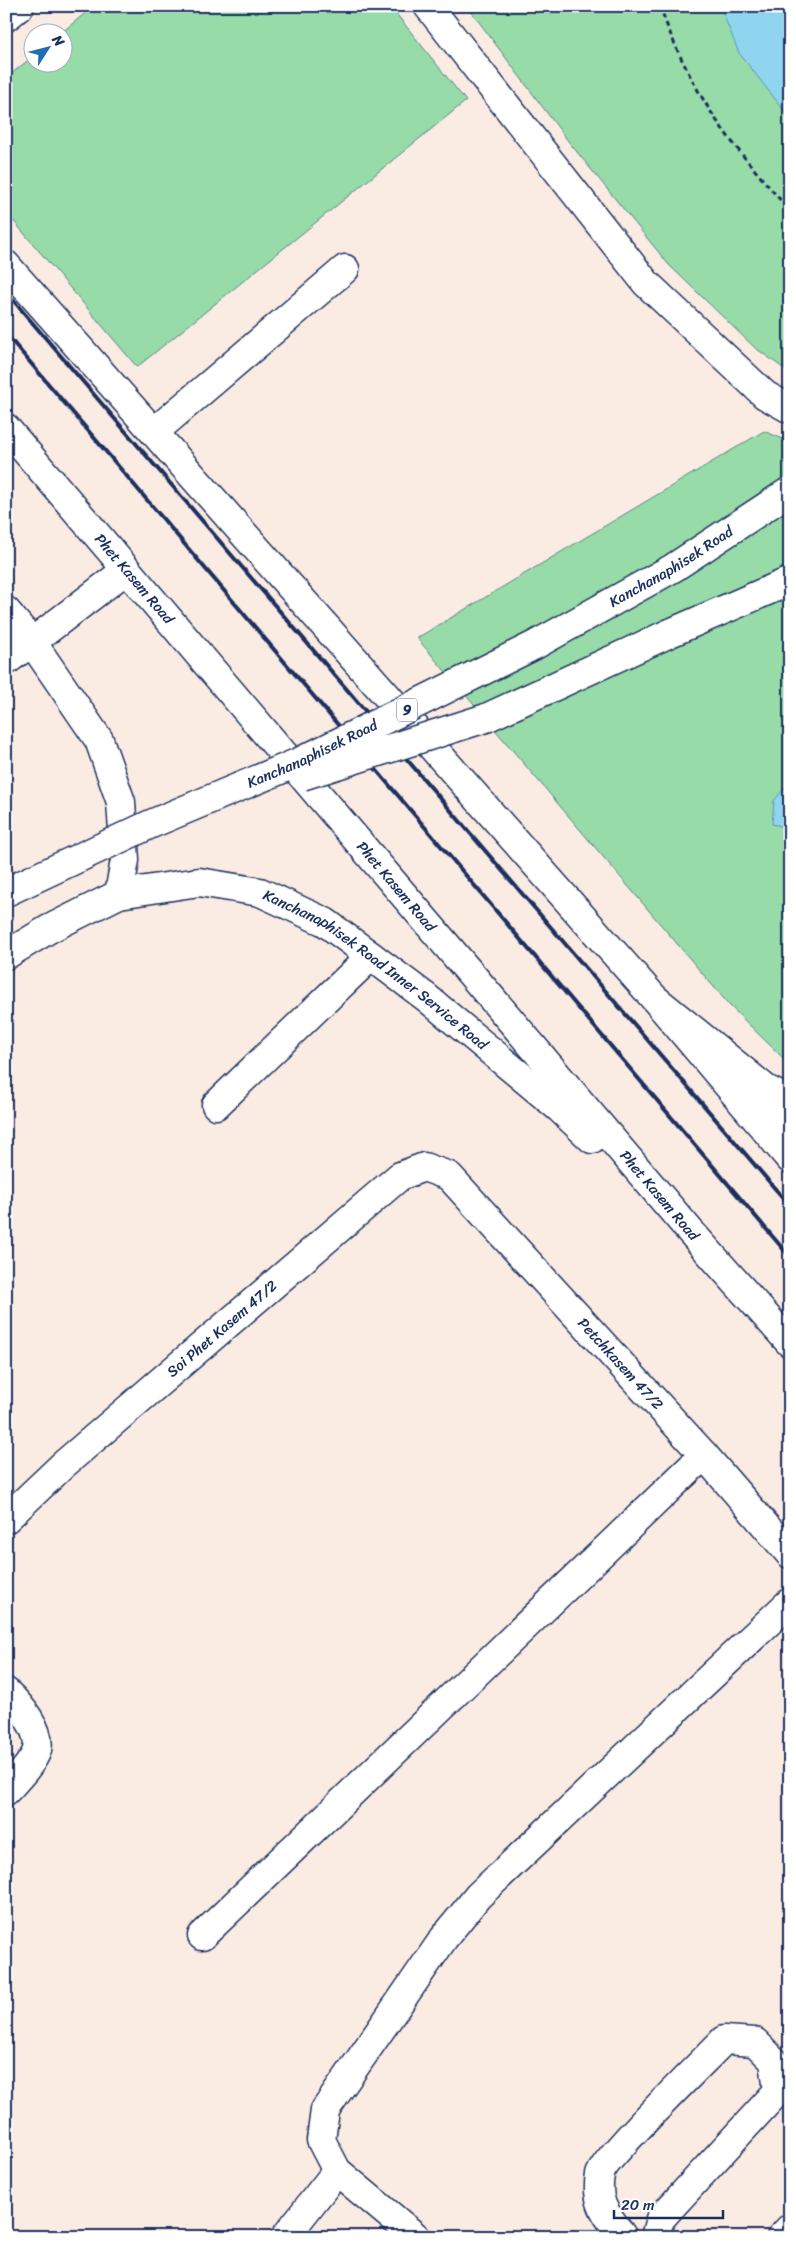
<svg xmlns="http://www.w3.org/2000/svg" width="796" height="2243" font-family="Sriracha,sans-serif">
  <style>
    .green { fill: #96dba8; stroke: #588583 }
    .water { fill: #8fd5f0; stroke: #6193b6 }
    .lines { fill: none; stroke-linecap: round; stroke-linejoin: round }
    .minor-casing { stroke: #1b2f5e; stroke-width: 31 }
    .major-casing { stroke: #1b2f5e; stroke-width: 31 }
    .highway-casing { stroke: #1b2f5e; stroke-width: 31 }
    .path { stroke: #1b2f5e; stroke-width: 3; stroke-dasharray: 5 4; stroke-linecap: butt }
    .minor { stroke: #fff; stroke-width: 28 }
    .major { stroke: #fff; stroke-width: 28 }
    .highway { stroke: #fff; stroke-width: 28 }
    .rail { stroke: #1b2f5e; stroke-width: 4 }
    .highway-bridge-casing { stroke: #1b2f5e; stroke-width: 31; stroke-linecap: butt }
    .highway-bridge { stroke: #fff; stroke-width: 28 }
    .labels { text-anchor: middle; stroke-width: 4; stroke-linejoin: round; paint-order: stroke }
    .shield { fill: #fff; stroke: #5f6d8e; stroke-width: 1 }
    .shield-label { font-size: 14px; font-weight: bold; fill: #1b2f5e }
    .street-label { font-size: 15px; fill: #1b2f5e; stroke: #fff }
  </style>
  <rect width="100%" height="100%" fill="#fbece3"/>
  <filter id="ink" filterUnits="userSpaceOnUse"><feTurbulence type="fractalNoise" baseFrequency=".02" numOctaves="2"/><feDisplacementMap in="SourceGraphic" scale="10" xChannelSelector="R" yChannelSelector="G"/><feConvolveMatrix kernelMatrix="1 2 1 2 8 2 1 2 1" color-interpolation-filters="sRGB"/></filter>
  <g filter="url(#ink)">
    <g class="green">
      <path d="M94,6H390L466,101L137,367L6,212V78L32,57V62H62V32Z"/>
      <path d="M467,6H790V373L754,347L669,265L568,141Z"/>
      <path d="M764,431L790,442V1065L730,1006L417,638Z"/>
    </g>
    <g class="water">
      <path d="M720,6H790V118L739,53Z"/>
      <path d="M790,781V828L772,824L774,801Z"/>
    </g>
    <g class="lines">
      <defs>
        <g id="minor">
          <path d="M154,432L345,269"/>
          <path d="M6,661L32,642"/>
          <path d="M216,1105L371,956"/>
          <path d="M753,1109L790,1134"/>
          <path id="s1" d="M6,1519L63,1465L400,1176L424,1167L449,1176L704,1455L790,1554"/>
          <path d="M6,1692C19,1704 42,1730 37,1750C33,1763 15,1781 6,1791"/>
          <path d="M202,1936L704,1455"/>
          <path d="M285,2237L337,2171"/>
          <path d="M416,2237L337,2171L321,2140L325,2110L444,1938L478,1896L790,1602"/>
          <path d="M623,2237C607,2215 595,2204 600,2175C603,2159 706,2059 724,2040L755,2042L774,2061L778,2091L660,2219L655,2237"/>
          <path d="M781,2237L790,2228"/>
        </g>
        <g id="major">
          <path d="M428,6L646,283L765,395L790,409"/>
          <path d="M6,265L654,998L790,1159"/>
          <path id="s2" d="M6,428L690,1231L790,1343"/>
          <path d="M6,611L32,642L99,740L121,802L125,860L119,894"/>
          <path d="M32,642L126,570"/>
          <path id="s3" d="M6,955L49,929L119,894L199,882L260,892L325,922L371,956L427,998L558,1107L592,1139"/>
        </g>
        <g id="highway">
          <path d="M6,17L20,6"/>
          <path d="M654,998L766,1089L790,1101"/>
        </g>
      </defs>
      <use href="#minor" class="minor-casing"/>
      <use href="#major" class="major-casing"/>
      <use href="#highway" class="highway-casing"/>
      <path class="path" d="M660,6C671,39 686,70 703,99C727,140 760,176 790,211"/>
      <use href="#minor" class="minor"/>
      <use href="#major" class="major"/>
      <use href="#highway" class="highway"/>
      <g class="rail">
        <path d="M6,292L790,1206"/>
        <path d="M6,334L790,1257"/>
      </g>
      <defs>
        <g id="highway-bridge">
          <path d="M302,776L486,718L670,633L790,581"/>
          <path id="s4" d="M6,892L151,824L299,762L535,645L673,568L790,491"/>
        </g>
      </defs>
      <use href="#highway-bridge" class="highway-bridge-casing"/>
      <use href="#highway-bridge" class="highway-bridge"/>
    </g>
  </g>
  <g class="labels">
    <rect class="shield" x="397" y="698.5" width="20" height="23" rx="4"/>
    <g class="shield-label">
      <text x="407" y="715">9</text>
    </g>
    <g class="street-label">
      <text dy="5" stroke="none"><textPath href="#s4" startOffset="741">Kanchanaphisek Road</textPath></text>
      <text dy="5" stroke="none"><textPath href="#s2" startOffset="198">Phet Kasem Road</textPath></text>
      <text dy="5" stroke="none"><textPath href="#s4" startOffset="336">Kanchanaphisek Road</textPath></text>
      <text dy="5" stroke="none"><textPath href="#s2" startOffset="602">Phet Kasem Road</textPath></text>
      <text dy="5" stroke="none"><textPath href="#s3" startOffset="411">Kanchanaphisek Road Inner Service Road</textPath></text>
      <text dy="5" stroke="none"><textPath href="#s2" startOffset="1008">Phet Kasem Road</textPath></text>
      <text dy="5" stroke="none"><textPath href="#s1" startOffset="288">Soi Phet Kasem 47/2</textPath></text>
      <text dy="5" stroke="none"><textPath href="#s1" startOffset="829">Petchkasem 47/2</textPath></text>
    </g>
  </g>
  <rect width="796" height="2243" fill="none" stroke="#fff" stroke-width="25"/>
  <rect x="12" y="12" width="771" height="2218" fill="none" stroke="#1b2f5e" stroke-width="2" filter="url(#ink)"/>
  <g transform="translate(48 48) rotate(54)"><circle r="24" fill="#ffffff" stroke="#a4acbf"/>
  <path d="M0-4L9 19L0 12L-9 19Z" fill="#1f6fb2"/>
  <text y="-8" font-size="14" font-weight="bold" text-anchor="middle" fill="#1b2f5e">N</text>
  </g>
  <path d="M614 2210v8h109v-8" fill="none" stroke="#1b2f5e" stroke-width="2.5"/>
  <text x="621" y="2210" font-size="15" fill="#1b2f5e" stroke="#ffffff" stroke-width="4" paint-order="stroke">20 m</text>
</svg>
